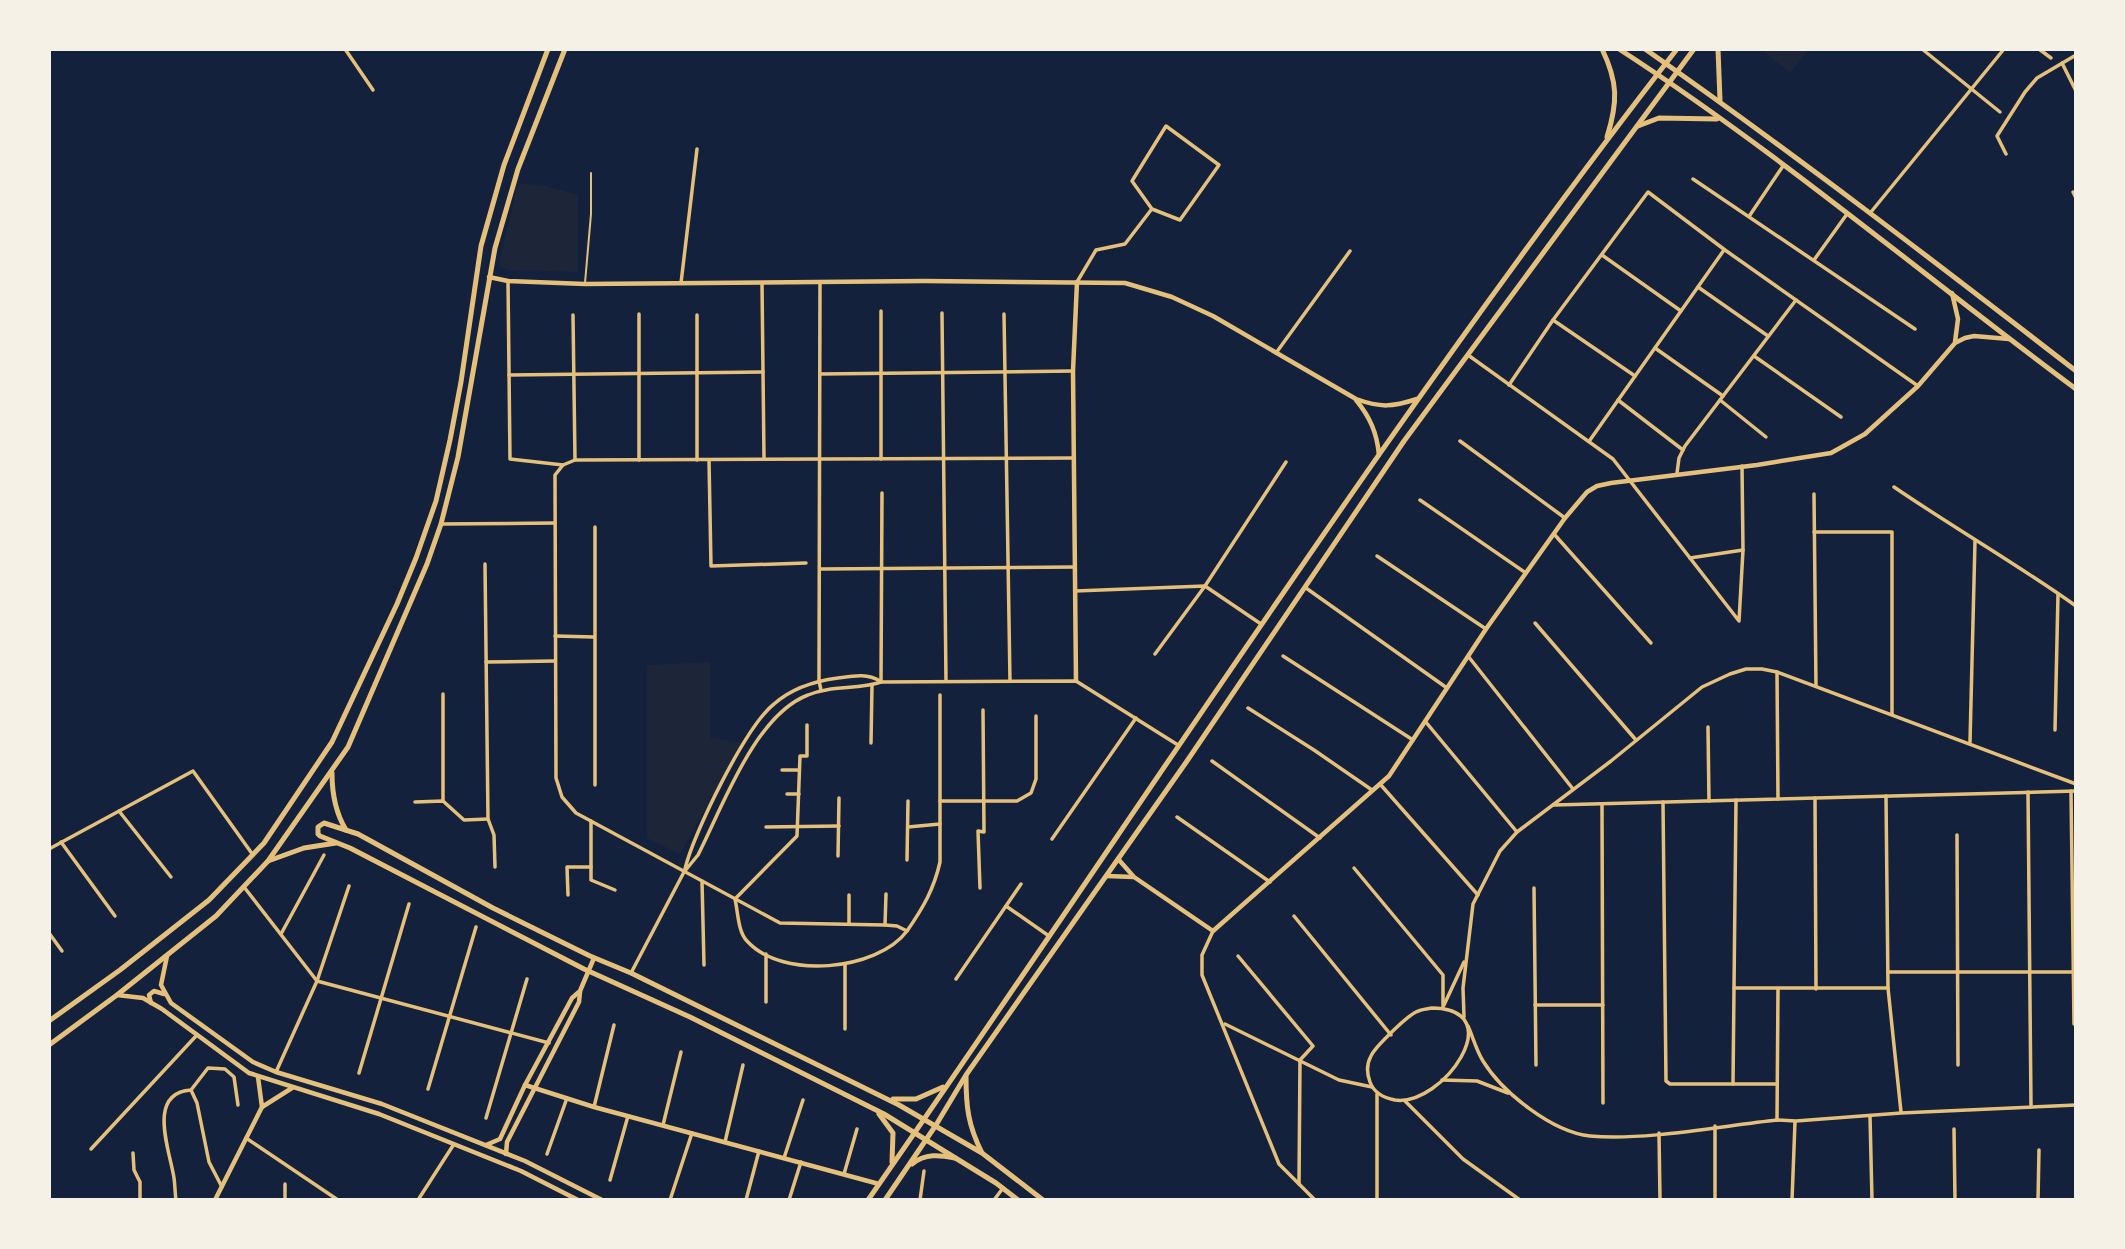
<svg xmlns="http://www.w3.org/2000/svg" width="2125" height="1249" font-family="'Titillium Web',sans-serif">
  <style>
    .green { fill: #1d2539 }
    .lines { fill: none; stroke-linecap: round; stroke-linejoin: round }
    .service { stroke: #e5c07b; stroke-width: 2 }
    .minor { stroke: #e5c07b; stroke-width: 3.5 }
    .tertiary { stroke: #e5c07b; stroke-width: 4.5 }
    .secondary { stroke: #e5c07b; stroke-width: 5 }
  </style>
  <rect width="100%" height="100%" fill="#14213d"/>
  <g class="green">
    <path d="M1761,49H1809L1790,73Z"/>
    <path d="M518,183L545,186L578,195V272L511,270L500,267V259Z"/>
    <path d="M710,662V738L742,743L680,854L647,838V665Z"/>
  </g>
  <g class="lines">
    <path class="service" d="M585,283L591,214V173"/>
    <g class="minor">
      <path d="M345,49L373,90"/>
      <path d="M1922,49L2000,112"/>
      <path d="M2039,49L2051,58"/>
      <path d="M2062,63L2076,91"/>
      <path d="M1166,126L1219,165L1180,220L1152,209L1132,181Z"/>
      <path d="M2006,154L1997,136L2025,92L2037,78L2076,55"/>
      <path d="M1693,179L1915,329"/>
      <path d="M2073,192L2076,198"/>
      <path d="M1871,212L2004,49"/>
      <path d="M1750,215L1783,166"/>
      <path d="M1602,255L1681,311"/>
      <path d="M1814,260L1847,214"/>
      <path d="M508,281L510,459L563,465"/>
      <path d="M820,282L819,681L821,690"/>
      <path d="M1077,282L1096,250L1125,244L1151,210"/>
      <path d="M681,283L697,149"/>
      <path d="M762,283L764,459"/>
      <path d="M1698,287L1768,336"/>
      <path d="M881,311V459"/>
      <path d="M942,313L946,681"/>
      <path d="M639,314V460"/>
      <path d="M1004,314L1010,681"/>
      <path d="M573,315L575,460"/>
      <path d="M1553,320L1635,376"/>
      <path d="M1655,348L1723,396"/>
      <path d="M1276,353L1350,251"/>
      <path d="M1468,355L1613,459L1739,621L1743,550L1742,466"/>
      <path d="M1754,356L1841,417"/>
      <path d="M820,374L1073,371"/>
      <path d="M509,375L763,372"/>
      <path d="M1509,385L1553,320L1648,192L1725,250L1918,386"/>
      <path d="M1618,400L1683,450"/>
      <path d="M1720,400L1766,437"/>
      <path d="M1590,440L1724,250"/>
      <path d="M1460,441L1565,518"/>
      <path d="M697,460V315"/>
      <path d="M709,460L711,566L806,563"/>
      <path d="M1677,473L1679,458L1685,446L1796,300"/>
      <path d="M1894,487C1954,528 2017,564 2076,606"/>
      <path d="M1814,494L1816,686"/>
      <path d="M1420,500L1526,573"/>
      <path d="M441,524L555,523"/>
      <path d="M595,527V785"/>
      <path d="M1814,532H1892V714"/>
      <path d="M1554,534L1651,643"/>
      <path d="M1377,556L1486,629"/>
      <path d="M1690,558L1743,550"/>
      <path d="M485,564L488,819L494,835L495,867"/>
      <path d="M821,569L1075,567"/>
      <path d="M1306,588L1447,688"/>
      <path d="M1075,591L1205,586L1261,624"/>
      <path d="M1535,623L1636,740"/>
      <path d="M555,636L594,637"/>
      <path d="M1155,654L1205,586L1286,462"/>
      <path d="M1283,656L1413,740"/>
      <path d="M1468,656L1573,789"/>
      <path d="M486,662L554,661"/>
      <path d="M1777,672L1778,799"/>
      <path d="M881,682L882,493"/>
      <path d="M443,694V801"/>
      <path d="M940,695V862C934,889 923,908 907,931L897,926L885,925L780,923L576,813L562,797L556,778L555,475L563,465L575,460L1074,458"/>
      <path d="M1248,708L1314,750L1372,790"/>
      <path d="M1425,721L1517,832"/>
      <path d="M807,725V756H800L797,836L735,899C738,912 738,932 747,941C782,980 877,971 907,931"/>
      <path d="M1708,727L1709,801"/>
      <path d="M2055,730L2058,594"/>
      <path d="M1970,742L1975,541"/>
      <path d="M871,743L872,685"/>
      <path d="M1212,761L1320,838"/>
      <path d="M782,770H799"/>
      <path d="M1380,784L1478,895"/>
      <path d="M2071,791L2074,1024"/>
      <path d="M2028,792L2031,1105"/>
      <path d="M787,794H799"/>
      <path d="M1886,796L1888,988L1901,1112"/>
      <path d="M1815,798L1816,989"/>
      <path d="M940,801H1017L1031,793L1036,779V716"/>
      <path d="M415,802L443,801L464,820L488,819"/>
      <path d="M1663,802L1666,1081L1670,1084H1777"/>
      <path d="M1602,804L1603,1103"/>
      <path d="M1554,805L2076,791"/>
      <path d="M119,811L171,877"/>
      <path d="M1177,817L1270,882"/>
      <path d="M591,821V880L615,890"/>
      <path d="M766,827L839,826"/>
      <path d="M908,827L940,824"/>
      <path d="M1957,835L1958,1065"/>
      <path d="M1052,839L1136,718"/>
      <path d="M61,842L115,916"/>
      <path d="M49,849L193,771L253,855"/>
      <path d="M838,856L839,798"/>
      <path d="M907,860L908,801"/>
      <path d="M1354,868L1443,975V1008"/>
      <path d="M685,869C693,834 746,726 774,704C792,688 815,681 838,678C853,676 867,673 880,681"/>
      <path d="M702,881L704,965"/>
      <path d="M244,887L317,981L549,1043"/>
      <path d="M980,888L978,831L984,832L983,710"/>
      <path d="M1534,888L1536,1065"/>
      <path d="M568,895L567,867H591"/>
      <path d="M1006,906L1049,936"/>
      <path d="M1294,916L1391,1035"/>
      <path d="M849,924V895"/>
      <path d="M885,925L886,894"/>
      <path d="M1213,931L1202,955V975L1279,1164L1315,1200"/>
      <path d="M49,933L62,951"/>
      <path d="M281,934L324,855"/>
      <path d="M1238,956L1313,1046L1300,1060L1299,1184"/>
      <path d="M845,965V1029"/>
      <path d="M1888,972H2074"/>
      <path d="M631,973L684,872L698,855C723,806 755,715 808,695C831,685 858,690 881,682L1076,681L1178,745"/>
      <path d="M956,979L1021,884"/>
      <path d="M1734,988H1888"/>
      <path d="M766,1002V954"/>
      <path d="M1444,1005L1464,962"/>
      <path d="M1535,1005H1603"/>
      <path d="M1432,1008C1512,1009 1442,1107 1395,1100C1384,1098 1374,1093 1370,1082C1367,1074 1366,1065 1371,1056C1375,1047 1406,1017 1416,1012C1421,1009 1427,1009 1432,1008Z"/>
      <path d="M1464,1017L1463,988L1473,904L1500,851L1517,832L1611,761L1702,687L1730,674L1746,669H1762L1777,672L2076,784"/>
      <path d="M1225,1024L1339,1080L1372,1087"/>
      <path d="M1468,1026C1473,1037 1476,1050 1483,1061C1502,1092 1552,1132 1590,1136C1645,1141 1721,1126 1777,1120L1796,1121L1901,1113L2076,1105"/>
      <path d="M276,1072L317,981L349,886"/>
      <path d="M359,1073L409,904"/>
      <path d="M1442,1080L1477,1081L1508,1093"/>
      <path d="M1733,1084L1736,800"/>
      <path d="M428,1089L476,927"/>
      <path d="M191,1090L197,1103L209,1162L222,1187"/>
      <path d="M1377,1094V1200"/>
      <path d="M1405,1101L1463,1159L1520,1200"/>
      <path d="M594,1107L614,1025"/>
      <path d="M1870,1116L1872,1200"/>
      <path d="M486,1118L527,979"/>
      <path d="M1777,1120L1778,989"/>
      <path d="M663,1125L681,1052"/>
      <path d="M1715,1126V1200"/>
      <path d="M1954,1129L1955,1200"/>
      <path d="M1659,1133L1660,1200"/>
      <path d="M246,1138L338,1200"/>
      <path d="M725,1142L743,1065"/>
      <path d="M91,1149L196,1036"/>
      <path d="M133,1153L134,1170L140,1182V1200"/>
      <path d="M547,1154L567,1098"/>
      <path d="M784,1158L803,1100"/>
      <path d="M844,1174L857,1129"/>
      <path d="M610,1180L628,1116"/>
      <path d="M285,1184V1200"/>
      <path d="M176,1200C175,1193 175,1185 174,1178C170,1151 146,1093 191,1090L208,1068L225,1069L234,1077L238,1105"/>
      <path d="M418,1200L454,1144"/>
      <path d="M670,1200L692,1133"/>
      <path d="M746,1200L759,1151"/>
      <path d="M789,1200L801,1162"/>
      <path d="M920,1200L924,1171"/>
      <path d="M994,1200L1003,1188"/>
      <path d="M1792,1200L1795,1122"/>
      <path d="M2038,1200L2039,1150"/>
    </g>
    <g class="tertiary">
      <path d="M489,277L508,281L585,284L925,281L1125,283L1172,297L1213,316L1356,399C1381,408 1392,407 1417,399"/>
      <path d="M1952,293L1958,319L1955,342"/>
      <path d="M1356,400C1370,417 1377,433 1379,455"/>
      <path d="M1076,681L1073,371L1077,282"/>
      <path d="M1119,860L1134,877L1213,931L1389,776L1486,629L1565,518L1587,492L1597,486L1611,483L1757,465L1831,453L1865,434L1918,386L1955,343L1965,338L1974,336L2009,339"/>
      <path d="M1107,876L1133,877"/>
      <path d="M167,956L161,985L171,1003L253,1062L276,1072L382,1104L525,1161L602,1200"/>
      <path d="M117,995L143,998L162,1009L249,1073L379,1114L521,1171L578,1200"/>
      <path d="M151,1003L149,995L154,991L164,994"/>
      <path d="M258,1077L262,1107L292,1088"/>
      <path d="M525,1085L594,1107L879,1184"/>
      <path d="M486,1145L500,1139L525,1085L572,998L580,991L594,958"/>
      <path d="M506,1154L507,1142L579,1002L580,992"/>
      <path d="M215,1200L262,1107"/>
    </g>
    <g class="secondary">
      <path d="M1602,49C1618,82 1618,102 1607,137"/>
      <path d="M1619,49C1778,152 1924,276 2076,389"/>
      <path d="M1645,49C1792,152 1934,261 2076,371"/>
      <path d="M1718,49L1720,100"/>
      <path d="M1638,126L1659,118L1717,119"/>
      <path d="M332,773C332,794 335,812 346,830"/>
      <path d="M268,861L304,848L336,843"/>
      <path d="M49,1021L120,970L209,900L264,843L332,742L397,604L416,558L436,501L450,440L461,382L481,246L504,165L548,49"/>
      <path d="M49,1045L117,995L216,916L268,861L348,747L427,564L441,524L458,457L495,248L518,169L565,49"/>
      <path d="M966,1076C966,1107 968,1125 982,1153"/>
      <path d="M893,1099H916L943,1087"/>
      <path d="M879,1114L893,1133L892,1162"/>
      <path d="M912,1164C925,1153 940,1155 955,1158"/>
      <path d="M868,1200C1136,816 1389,419 1677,49"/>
      <path d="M885,1200L936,1125L966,1075L1187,761L1404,441L1694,49"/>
      <path d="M1018,1200L996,1183L884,1114L690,1017L584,969L350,848L320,836L318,834V827L324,823L358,834L493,908L590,956L631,973L899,1105L982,1153L1043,1200"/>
    </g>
  </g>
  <rect width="2125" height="1249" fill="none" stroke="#f6f1e7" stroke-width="102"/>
</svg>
